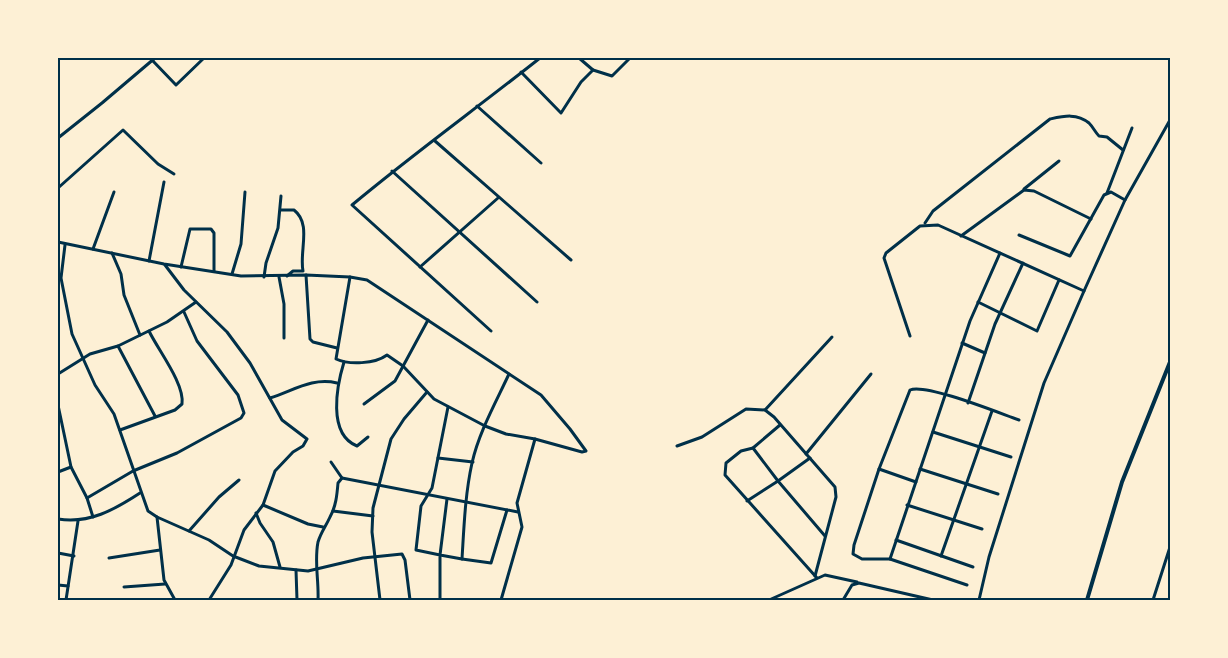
<svg xmlns="http://www.w3.org/2000/svg" width="1228" height="658" font-family="Merriweather,serif">
  <style>
    .lines { fill: none; stroke-linecap: round; stroke-linejoin: round }
    .minor { stroke: #003049; stroke-width: 3 }
    .tertiary { stroke: #003049; stroke-width: 4 }
    .neatline { fill: none; stroke: #003049; stroke-width: 2 }
  </style>
  <rect width="100%" height="100%" fill="#fdf0d5"/>
  <g class="lines">
    <g class="minor">
      <path d="M579,58L593,70"/>
      <path d="M152,60L176,85L204,58"/>
      <path d="M521,72L561,113L581,82L593,70L612,76L630,58"/>
      <path d="M477,106L541,163"/>
      <path d="M58,138L102,103L155,58"/>
      <path d="M435,141L571,260"/>
      <path d="M392,171L537,302"/>
      <path d="M58,188L123,130L158,164L174,174"/>
      <path d="M1024,189L1059,161"/>
      <path d="M1107,193L1132,128"/>
      <path d="M281,210H294C312,224 299,251 303,271H293L287,276"/>
      <path d="M925,223L933,211L1050,119C1064,116 1077,113 1089,123C1093,127 1095,132 1099,136L1107,137L1123,150"/>
      <path d="M1019,235L1070,256L1104,195L1111,192L1125,200"/>
      <path d="M961,236L1024,190L1034,191L1091,219"/>
      <path d="M58,242L164,264L241,276L306,275L350,277L367,280L541,395L570,429L586,451L582,452L535,439"/>
      <path d="M65,245L61,278L72,334L95,385L114,414L148,511L157,517L209,540L233,556L259,566L308,571L363,558L402,554L405,560L410,600"/>
      <path d="M93,249L114,192"/>
      <path d="M112,253L121,274L124,295L140,335"/>
      <path d="M149,261L164,182"/>
      <path d="M165,265L184,290L227,332L250,363L282,420L307,439L303,446L293,452L275,471L263,505L244,530L231,565L209,600"/>
      <path d="M181,267L190,229H211L214,233V271"/>
      <path d="M420,267L498,198"/>
      <path d="M232,274L241,244L245,192"/>
      <path d="M306,275L310,339L313,342L337,348"/>
      <path d="M264,277L266,263L278,228L281,196"/>
      <path d="M279,277L284,304V338"/>
      <path d="M350,277L336,359C349,365 375,364 387,355L403,366L434,399L485,426L506,434L535,439L517,503L522,527L501,600"/>
      <path d="M978,302L1037,331L1059,280"/>
      <path d="M491,331L352,205C413,154 477,108 540,58"/>
      <path d="M910,336L884,258L886,253L920,226L938,225L1084,291L1125,200L1170,120"/>
      <path d="M962,343L985,353"/>
      <path d="M118,346L155,416"/>
      <path d="M344,362C337,385 327,434 357,446L368,437"/>
      <path d="M58,374L90,354L118,346L167,322L196,302"/>
      <path d="M270,398C293,391 312,377 337,383"/>
      <path d="M968,403L995,324L1023,263"/>
      <path d="M364,404L395,381L428,320"/>
      <path d="M58,405L71,467L87,498L93,517"/>
      <path d="M765,410L832,337"/>
      <path d="M780,425L753,448L741,451L726,463L725,475L817,578"/>
      <path d="M120,430L175,410L182,404C185,384 158,350 149,331"/>
      <path d="M933,432L1011,457"/>
      <path d="M677,446L702,437L746,409L765,410L774,417L835,487L836,497L815,576"/>
      <path d="M806,454L871,374"/>
      <path d="M438,458L473,462"/>
      <path d="M810,458L778,481L825,536"/>
      <path d="M331,462L342,478"/>
      <path d="M879,469L916,482"/>
      <path d="M920,469L998,494"/>
      <path d="M58,472L71,467"/>
      <path d="M87,498L133,471L177,453L241,418L244,413L238,395L197,341L184,312"/>
      <path d="M447,499L440,555L462,559C464,527 465,495 472,463C479,432 496,402 509,374"/>
      <path d="M747,501L778,481L753,448"/>
      <path d="M263,505L308,524L323,527"/>
      <path d="M907,505L982,529"/>
      <path d="M333,511L373,516"/>
      <path d="M256,513L260,523L273,542L280,567"/>
      <path d="M157,517L164,580L175,600"/>
      <path d="M58,519C89,524 114,510 140,493"/>
      <path d="M189,531L219,497L239,480"/>
      <path d="M896,540L973,567"/>
      <path d="M58,553L74,556"/>
      <path d="M941,556L992,411"/>
      <path d="M109,558L160,550"/>
      <path d="M462,559L491,563L507,510"/>
      <path d="M890,559H862L853,554L854,545L879,469L910,390C925,383 999,413 1019,420"/>
      <path d="M296,570L297,600"/>
      <path d="M58,585L68,586"/>
      <path d="M967,585L890,559L970,321L1000,253"/>
      <path d="M124,587L165,584"/>
      <path d="M66,600L78,521"/>
      <path d="M318,600C319,580 314,562 318,542C321,532 326,526 330,517C336,506 337,495 338,483L342,478L518,512"/>
      <path d="M380,600L372,532L373,508L391,439L404,419L427,392"/>
      <path d="M440,600V555L416,550L421,506L432,488L448,407"/>
      <path d="M769,600L825,575L857,582"/>
      <path d="M843,600L852,585L859,583L933,600"/>
      <path d="M979,600L989,557L1044,383L1084,291"/>
      <path d="M1153,600L1170,547"/>
    </g>
    <path class="tertiary" d="M1087,600L1122,482L1170,362"/>
  </g>
  <rect width="1228" height="658" fill="none" stroke="#fdf0d5" stroke-width="118"/>
  <rect x="59" y="59" width="1110" height="540" class="neatline"/>
</svg>
